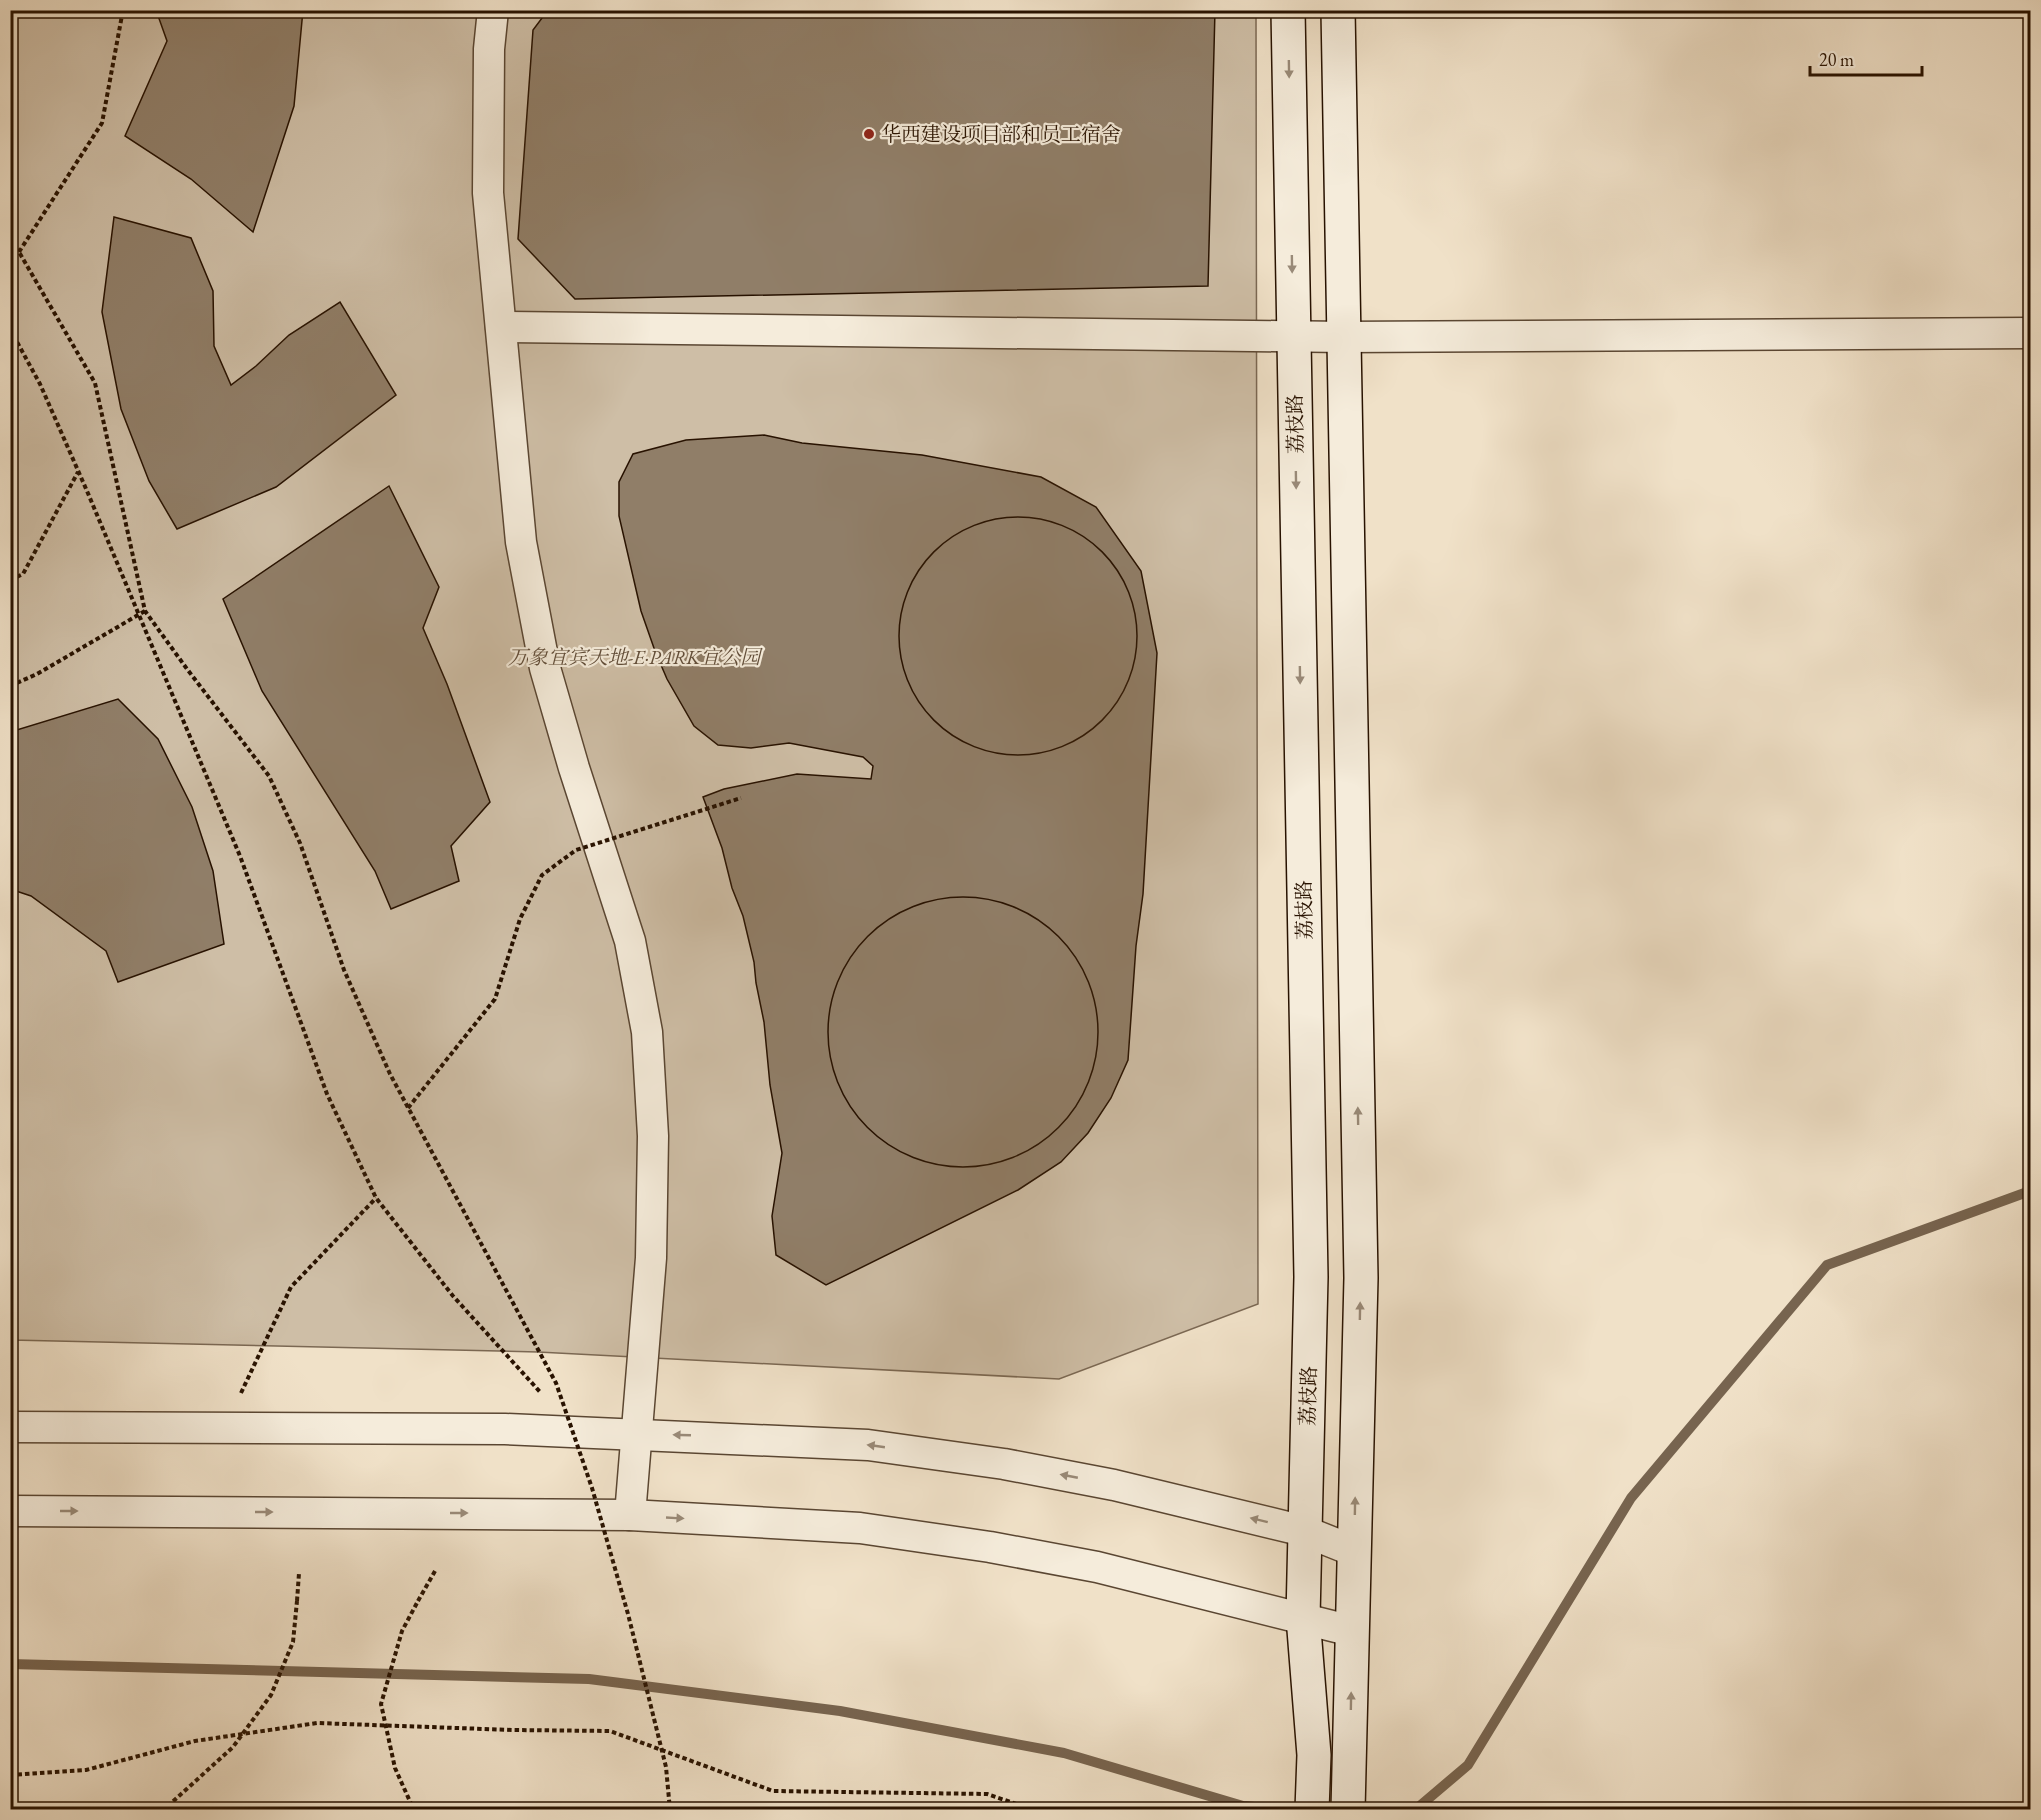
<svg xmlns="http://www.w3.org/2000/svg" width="2041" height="1820" font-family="'EB Garamond','Noto Serif SC',serif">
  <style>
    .green { fill: #cebea6; stroke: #7b6853; stroke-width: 1.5 }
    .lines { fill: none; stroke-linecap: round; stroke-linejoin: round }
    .stream { stroke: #77644f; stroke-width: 10 }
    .building { fill: #907e68; stroke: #281200; stroke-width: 1.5 }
    .street-casing { stroke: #5a4632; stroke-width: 33 }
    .secondary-casing { stroke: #281200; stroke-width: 36 }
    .path { stroke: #281200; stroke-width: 4; stroke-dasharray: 4.5 3; stroke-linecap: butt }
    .street { stroke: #f5ecdb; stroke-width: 30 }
    .secondary { stroke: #f5ecdb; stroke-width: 33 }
    .path-bridge { stroke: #281200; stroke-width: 4; stroke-dasharray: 4.5 3; stroke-linecap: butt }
    .oneway { fill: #998a78 }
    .poi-dot { fill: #8f2418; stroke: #f5ecdb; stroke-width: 2 }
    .labels { text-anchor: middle; stroke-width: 4.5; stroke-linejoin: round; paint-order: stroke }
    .poi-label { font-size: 20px; fill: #281200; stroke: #f5ecdb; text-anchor: start }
    .street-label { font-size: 20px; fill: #281200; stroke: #f5ecdb }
    .park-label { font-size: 20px; font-style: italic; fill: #624e3a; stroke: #f5ecdb }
  </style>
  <rect width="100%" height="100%" fill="#f0e1c8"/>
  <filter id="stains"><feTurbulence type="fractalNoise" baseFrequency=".00333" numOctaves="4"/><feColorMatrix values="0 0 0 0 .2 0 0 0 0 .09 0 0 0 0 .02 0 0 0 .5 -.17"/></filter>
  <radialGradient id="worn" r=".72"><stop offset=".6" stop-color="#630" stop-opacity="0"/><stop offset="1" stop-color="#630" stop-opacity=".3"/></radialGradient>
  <path class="green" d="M11,11H1256L1258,1304L1059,1379L538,1352L11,1340Z"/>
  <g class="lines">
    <g class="stream">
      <path d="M10,1664L589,1679L840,1711L1064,1753L1243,1806L1291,1810"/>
      <path d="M1415,1810L1468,1765L1631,1498L1827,1265L2030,1191"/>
    </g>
  </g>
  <g class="building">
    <path d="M156,10H303L294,106L253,232L191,179L125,136L167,41Z"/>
    <path d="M548,10H1215L1208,286L575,299L518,239L533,30Z"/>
    <path d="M114,217L191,238L213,291L214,346L231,385L256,366L289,335L340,302L396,395L276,487L177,529L149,481L121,409L102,312Z"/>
    <path d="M764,435L802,443L922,455L1041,477L1096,507L1141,571L1157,653L1143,894L1136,946L1128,1060L1111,1098L1088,1133L1061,1162L1018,1190L826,1285L776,1255L772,1216L782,1153L770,1085L764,1022L756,983L754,962L743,916L732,888L722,848L703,797L724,789L797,774L871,779L873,766L863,757L789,743L751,748L718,745L694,726L667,679L655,651L641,611L619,516V482L633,454L686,440Z"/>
    <path d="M389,486L439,587L423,628L447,684L490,802L451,846L459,881L391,909L375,871L262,691L223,599Z"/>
    <circle cx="1018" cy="636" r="119"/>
    <path d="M118,699L158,739L192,807L213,871L224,944L118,982L106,951L31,896L10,889V732Z"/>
    <circle cx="963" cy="1032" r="135"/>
  </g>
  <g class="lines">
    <defs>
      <g id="street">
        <path d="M493,10L489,49L488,193L521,542L545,668L574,768L630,941L647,1032L653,1136L651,1258L630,1515"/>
        <path d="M501,327L1344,337L2030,333"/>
        <path d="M10,1427L505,1429L868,1445L1004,1464L1114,1485L1304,1531L1354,1551"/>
        <path d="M10,1511L630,1515L860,1528L990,1547L1097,1567L1352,1631"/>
      </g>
      <g id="secondary">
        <path d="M1288,10L1311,1277L1303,1617L1314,1755L1312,1810"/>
        <path d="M1338,10L1361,1278L1348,1810"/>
      </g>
    </defs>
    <use href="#street" class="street-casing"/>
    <use href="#secondary" class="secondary-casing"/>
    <g class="path">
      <path d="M19,252L102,123L123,10"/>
      <path d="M10,329L40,384L87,491L240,856L327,1094L376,1198L453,1296L541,1393"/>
      <path d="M10,580L23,574L78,472"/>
      <path d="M241,1393L291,1287L376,1198"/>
      <path d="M297,1601L299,1573"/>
      <path d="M418,1601L435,1571"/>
      <path d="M10,1775L86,1770L195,1741L317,1723L513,1730L610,1731L773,1791L987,1794L1034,1810"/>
      <path d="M412,1806L415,1810"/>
    </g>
    <use href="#street" class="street"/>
    <use href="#secondary" class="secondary"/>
    <g class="path-bridge">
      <path d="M10,242L19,252L95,383L145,611L187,669L269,776L300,843L344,970L390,1074L556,1383L592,1488L628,1614L666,1767L670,1810"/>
      <path d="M10,686L37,674L145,611"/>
      <path d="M408,1108L495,999L520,919L542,875L576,850L741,798"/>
      <path d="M412,1806L395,1768L381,1704L402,1631L418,1601"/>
      <path d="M161,1810L168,1806L233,1747L271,1695L293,1642L297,1601"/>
    </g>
  </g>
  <defs><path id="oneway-solid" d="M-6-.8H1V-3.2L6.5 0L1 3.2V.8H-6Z" transform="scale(1.5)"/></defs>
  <g class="oneway">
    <use href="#oneway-solid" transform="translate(1289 69) rotate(89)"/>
    <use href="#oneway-solid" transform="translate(1292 264) rotate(89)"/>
    <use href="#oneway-solid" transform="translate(1296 480) rotate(89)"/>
    <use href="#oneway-solid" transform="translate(1300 675) rotate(89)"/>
    <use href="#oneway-solid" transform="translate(1358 1116) rotate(-91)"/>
    <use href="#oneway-solid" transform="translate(1360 1311) rotate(-89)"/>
    <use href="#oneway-solid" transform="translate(682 1435) rotate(-178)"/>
    <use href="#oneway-solid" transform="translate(876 1446) rotate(-172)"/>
    <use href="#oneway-solid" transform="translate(1069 1476) rotate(-169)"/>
    <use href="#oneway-solid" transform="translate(1355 1506) rotate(-89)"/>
    <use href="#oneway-solid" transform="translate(69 1511)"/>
    <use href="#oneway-solid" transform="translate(264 1512)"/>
    <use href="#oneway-solid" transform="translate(459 1513)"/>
    <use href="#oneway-solid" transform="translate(675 1518) rotate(3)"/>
    <use href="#oneway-solid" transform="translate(1259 1520) rotate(-166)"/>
    <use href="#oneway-solid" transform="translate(1351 1701) rotate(-89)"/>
  </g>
  <circle class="poi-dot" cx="869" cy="134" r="6"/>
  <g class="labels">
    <g class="poi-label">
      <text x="881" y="141">华西建设项目部和员工宿舍</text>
    </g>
    <g class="street-label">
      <text transform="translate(1295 424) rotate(-91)" y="7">荔枝路</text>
      <text transform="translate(1304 910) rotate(-91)" y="7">荔枝路</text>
      <text transform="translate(1308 1396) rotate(-88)" y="7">荔枝路</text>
    </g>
    <g class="park-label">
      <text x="634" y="664">万象宜宾天地-E·PARK宜公园</text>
    </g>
  </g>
  <rect width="2041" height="1820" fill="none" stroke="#f0e1c8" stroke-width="36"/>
  <rect x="12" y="12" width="2017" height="1796" fill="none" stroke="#281200" stroke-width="3"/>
  <rect x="18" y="18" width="2005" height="1784" fill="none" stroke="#281200" stroke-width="1.5"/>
  <path d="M1810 66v9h112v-9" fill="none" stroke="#281200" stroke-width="3"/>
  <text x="1819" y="66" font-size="18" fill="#281200" stroke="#f5ecdb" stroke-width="4.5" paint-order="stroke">20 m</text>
  <rect width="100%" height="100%" filter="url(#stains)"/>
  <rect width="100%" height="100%" fill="url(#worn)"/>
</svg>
